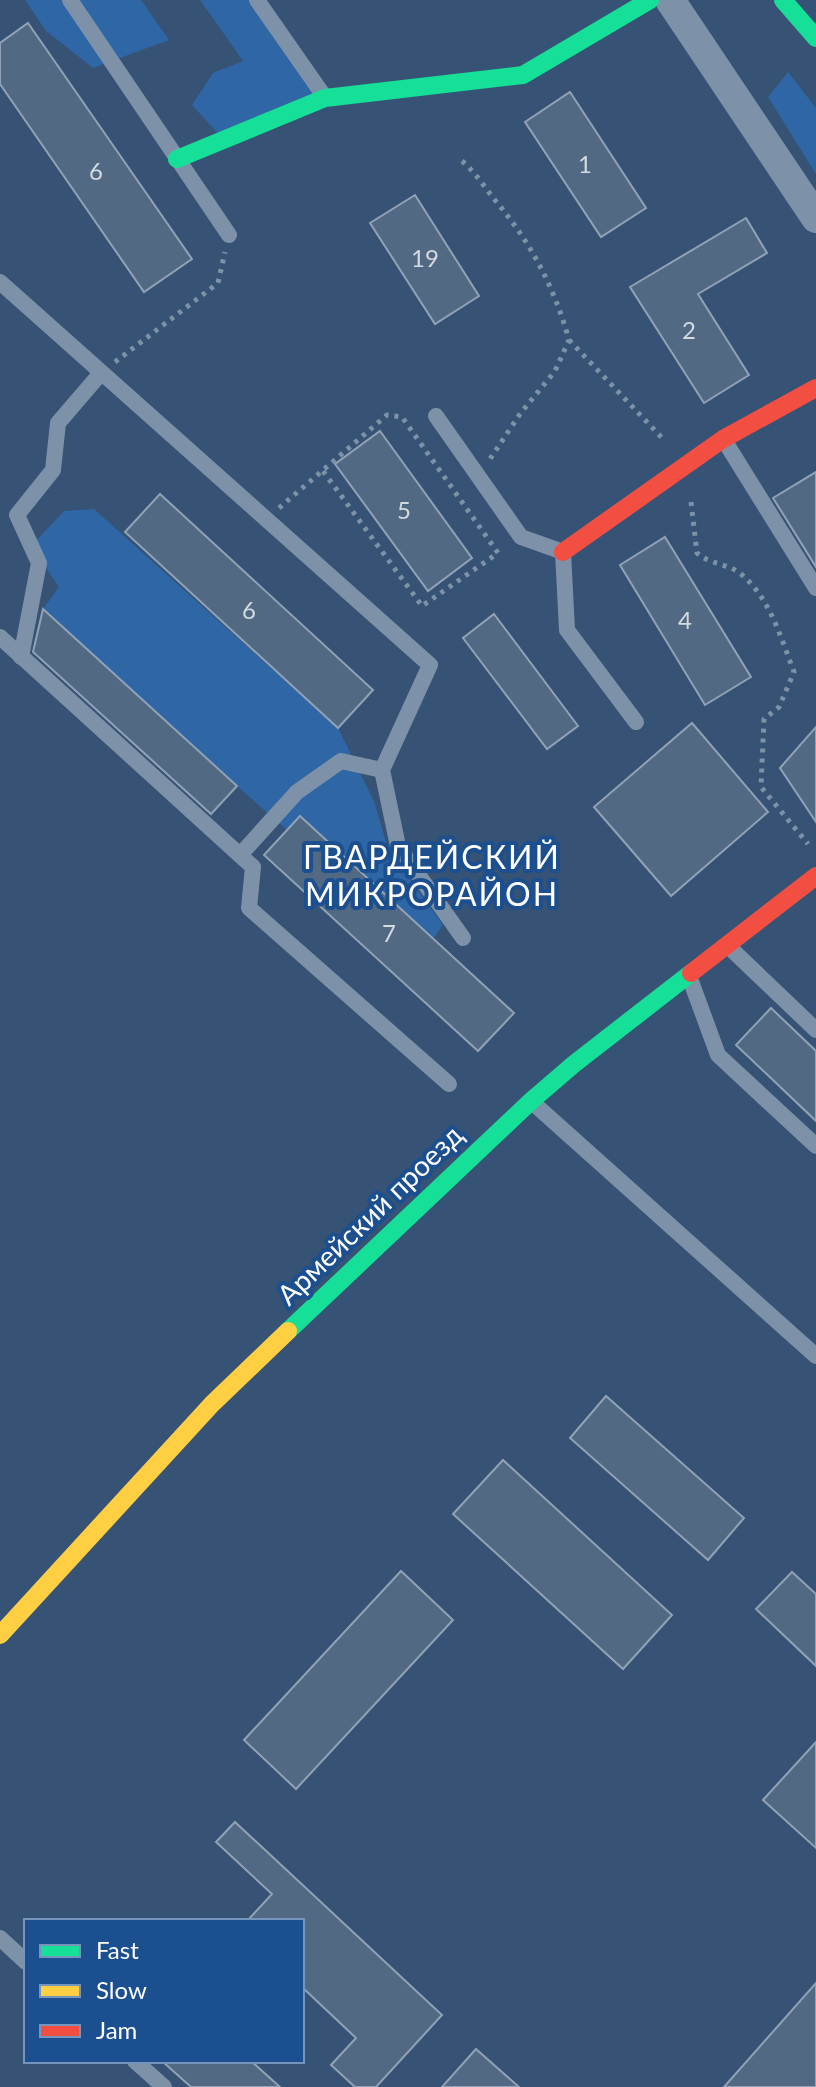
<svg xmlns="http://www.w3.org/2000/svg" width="816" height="2087" font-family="Lato,sans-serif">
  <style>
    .green { fill: #2f66a5 }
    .building { fill: #526984; stroke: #92a2b6; stroke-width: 2 }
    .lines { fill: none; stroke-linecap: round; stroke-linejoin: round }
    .path { stroke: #7d92a8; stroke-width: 5; stroke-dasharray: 4 6; stroke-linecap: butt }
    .lane { stroke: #7d92a8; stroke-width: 16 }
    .street { stroke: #7d92a8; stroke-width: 30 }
    .fast { stroke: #16e098; stroke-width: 18 }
    .slow { stroke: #ffcf43; stroke-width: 18 }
    .jam { stroke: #f24e42; stroke-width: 18 }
    .labels { text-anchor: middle; stroke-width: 8; stroke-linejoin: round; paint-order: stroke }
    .number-label { font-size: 24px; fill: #d4dae0 }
    .street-label { font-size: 28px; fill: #fff; stroke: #1b4f8f }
    .quarter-label { font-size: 32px; letter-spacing: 2px; fill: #fff; stroke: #1b4f8f }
  </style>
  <rect width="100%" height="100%" fill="#365274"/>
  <g class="green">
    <path d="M25,0H141L169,40L93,68L46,31Z"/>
    <path d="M200,0H257L325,98L224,140L192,105L213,73L243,61Z"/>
    <path d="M788,72L816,108V174L768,97Z"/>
    <path d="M94,509L338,728L374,801L388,849L443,925L424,951L237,786L43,609L59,587L31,546L64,511Z"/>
  </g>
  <g class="building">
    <path d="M28,23L192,259L144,292L0,84V43Z"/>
    <path d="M570,92L646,208L601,237L525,122Z"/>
    <path d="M415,195L479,296L435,324L370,223Z"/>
    <path d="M746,218L767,253L698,294L749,375L704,403L630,287Z"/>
    <path d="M380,431L472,558L428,591L335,464Z"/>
    <path d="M816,472V567L773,498Z"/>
    <path d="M160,494L373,690L338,728L125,532Z"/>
    <path d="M665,537L751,677L705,705L620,565Z"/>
    <path d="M43,609L237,786L211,814L33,652Z"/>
    <path d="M494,614L578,726L547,749L463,638Z"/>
    <path d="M692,723L768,812L671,896L594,807Z"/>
    <path d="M816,727V822L780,768Z"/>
    <path d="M300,816L514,1013L478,1051L264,855Z"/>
    <path d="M771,1008L816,1051V1121L736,1045Z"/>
    <path d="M606,1396L744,1518L708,1560L570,1438Z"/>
    <path d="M503,1460L672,1615L623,1669L453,1514Z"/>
    <path d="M401,1571L453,1620L296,1789L244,1740Z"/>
    <path d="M792,1572L816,1594V1666L756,1609Z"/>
    <path d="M816,1742V1848L763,1800Z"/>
    <path d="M235,1822L442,2015L376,2087H355L331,2065L356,2038L302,1987V1921H247L272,1894L216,1842Z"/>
    <path d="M816,1983V2087H724Z"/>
    <path d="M476,2049L519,2087H442Z"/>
    <path d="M162,2061H251L280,2087H191Z"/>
  </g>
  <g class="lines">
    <g class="path">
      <path d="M462,161C475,172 484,186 494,199C530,241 554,286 569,340L555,371L520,414L490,459"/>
      <path d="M569,340L665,441"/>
      <path d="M115,362L218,283L225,252"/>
      <path d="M691,502L697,553C711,565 727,563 741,574C770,598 781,638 794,672L779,707L764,719L761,787L808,844"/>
      <path d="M279,508L387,415L402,417L498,553L422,606L323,471"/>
    </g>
    <g class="lane">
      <path d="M70,0L229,235"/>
      <path d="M257,0L324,96"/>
      <path d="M0,282L430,665L382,770L398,846L463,938"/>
      <path d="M436,416L521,537L563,552L567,630L636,722"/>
      <path d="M724,440L816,588"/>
      <path d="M0,637L253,867L249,908L449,1084"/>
      <path d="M21,657L39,563L17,515L53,470L58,423L101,373"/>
      <path d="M240,855L297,792L341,761L382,770"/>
      <path d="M728,946L816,1030"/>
      <path d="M689,976L718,1055L816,1146"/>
      <path d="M532,1102L816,1356"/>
      <path d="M0,1938L26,1962"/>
      <path d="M135,2061L164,2087"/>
    </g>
    <path class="street" d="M670,0L816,218"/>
    <g class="fast">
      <path d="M783,0L816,38"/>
      <path d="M177,159L325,98L523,75L650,0"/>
      <path d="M288,1331L531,1101L574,1064L691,973"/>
    </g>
    <path class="slow" d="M0,1635L212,1404L288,1331"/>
    <g class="jam">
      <path d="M563,552L723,439L816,388"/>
      <path d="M691,973L816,876"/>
    </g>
  </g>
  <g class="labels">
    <g class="number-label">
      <text x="585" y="173">1</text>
      <text x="96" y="180">6</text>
      <text x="425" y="267">19</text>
      <text x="689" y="339">2</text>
      <text x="404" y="519">5</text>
      <text x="249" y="619">6</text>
      <text x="685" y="629">4</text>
      <text x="389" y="942">7</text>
    </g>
    <g class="street-label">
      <text transform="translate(370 1215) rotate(-44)" y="10">Армейский проезд</text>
    </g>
    <g class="quarter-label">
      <text x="432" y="869">ГВАРДЕЙСКИЙ<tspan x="432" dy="37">МИКРОРАЙОН</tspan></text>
    </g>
  </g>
  <rect x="24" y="1919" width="280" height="144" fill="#1b4f8f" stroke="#7695bc" stroke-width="2"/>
  <rect x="40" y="1945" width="40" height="12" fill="#16e098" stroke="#7695bc" stroke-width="2"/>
  <text x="96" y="1959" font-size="24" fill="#ffffff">Fast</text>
  <rect x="40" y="1985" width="40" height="12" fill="#ffcf43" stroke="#7695bc" stroke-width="2"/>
  <text x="96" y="1999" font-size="24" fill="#ffffff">Slow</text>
  <rect x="40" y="2025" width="40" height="12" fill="#f24e42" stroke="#7695bc" stroke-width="2"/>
  <text x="96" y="2039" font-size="24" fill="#ffffff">Jam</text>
</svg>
